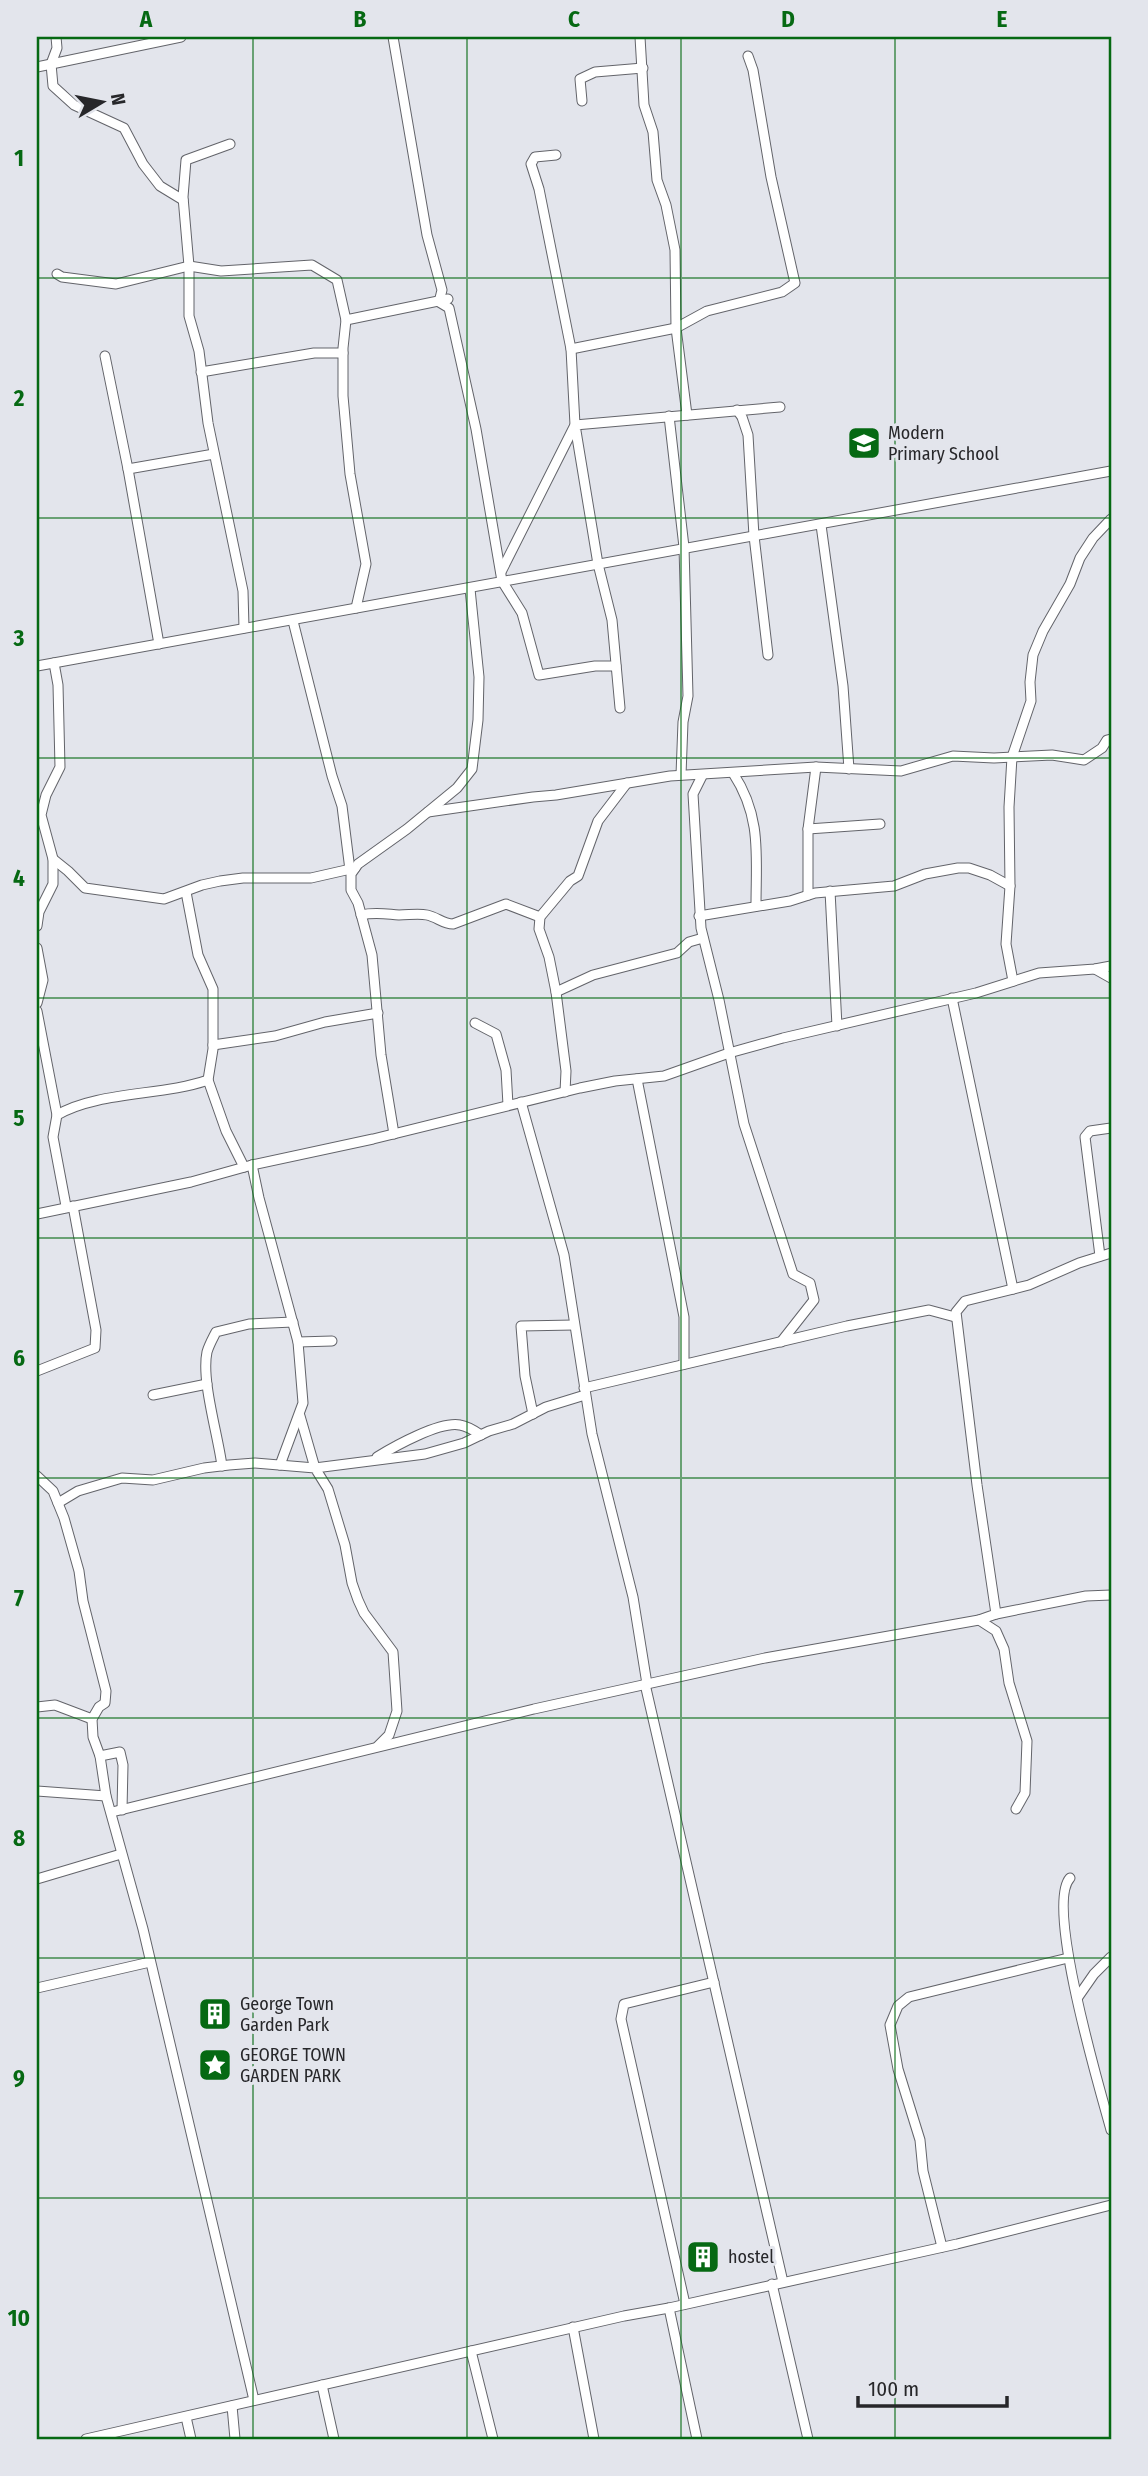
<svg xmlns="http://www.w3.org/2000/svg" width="1148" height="2476" font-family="'Fira Sans Condensed',sans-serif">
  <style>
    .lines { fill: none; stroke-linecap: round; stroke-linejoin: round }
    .street-casing { stroke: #63646a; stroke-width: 11 }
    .street { stroke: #fff; stroke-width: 9 }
    .grid { fill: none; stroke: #066913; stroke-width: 2; stroke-opacity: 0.55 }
    .labels { text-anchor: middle; stroke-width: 6; stroke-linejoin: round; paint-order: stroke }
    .poi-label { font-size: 18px; fill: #27272a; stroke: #e3e5ec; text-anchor: start }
    .neatline { fill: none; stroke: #066913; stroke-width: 2.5 }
    .grid-label { font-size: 23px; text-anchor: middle; font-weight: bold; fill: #066913 }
  </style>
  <rect width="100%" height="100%" fill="#e3e5ec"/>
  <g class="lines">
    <defs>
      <g id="street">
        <path d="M56,37L57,48L51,64L53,86L74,105L124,128L143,164L160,186L183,200"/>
        <path d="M393,37L427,235L442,290L439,302L449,308L476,429L502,581L522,613L539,675L595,666H616"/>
        <path d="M640,37L644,105L653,132L657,180L666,205L675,250L676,328L687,415"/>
        <path d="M37,67L181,37"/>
        <path d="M582,101L580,79L595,72L643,68"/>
        <path d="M230,144L186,160L183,197L189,266V316L199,351L208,423L243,591L244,628"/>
        <path d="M57,274L62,277L116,284L189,266L221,271L312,265L337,280L346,320L448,299"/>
        <path d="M346,320L343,348V396L350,474L366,564L356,608"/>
        <path d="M571,349L676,328L707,311L782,292L795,283L771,177L753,70L748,56"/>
        <path d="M105,356L128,469L159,644"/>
        <path d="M201,372L314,353H343"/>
        <path d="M737,410L742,417L748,435L754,536L768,655"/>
        <path d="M669,416L684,547L688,696L683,722L681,775"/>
        <path d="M128,469L214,454"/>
        <path d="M821,525L843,686L849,769"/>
        <path d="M501,572L575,425L571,349L539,189L531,164L535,157L556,155"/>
        <path d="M293,621L332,776L342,806L350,870"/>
        <path d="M37,666L1111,471"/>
        <path d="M620,708L612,620L598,564L575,425L780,407"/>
        <path d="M733,773C762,817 756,856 756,906"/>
        <path d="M702,776L693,794L701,928L719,1000L744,1124L793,1274L810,1283L814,1300L781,1342"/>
        <path d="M428,812L533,797L556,795L670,776L816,767L901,771L953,756L994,758L1052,755L1084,760L1102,748L1107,740L1111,739"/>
        <path d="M808,829L880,824"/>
        <path d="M53,859L68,871L85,888L164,899L202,885L220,881L243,878H311L355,868"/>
        <path d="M830,891L837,1026"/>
        <path d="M808,895V829L816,767"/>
        <path d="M361,915C375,912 385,914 399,915C409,915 418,913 427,915C437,917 443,924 453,924L506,904L540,917"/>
        <path d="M699,916L790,901L815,893L894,886L925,874L958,868H969L990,875L1010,886"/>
        <path d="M37,926L39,912L53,884V859L41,815L46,795L60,767L58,685L54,663"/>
        <path d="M37,948L43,980L37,1003"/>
        <path d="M1095,969L1111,978"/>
        <path d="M1013,981L1006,944L1010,886L1009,807L1012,757L1031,701L1030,682L1033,655L1043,631L1070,584L1080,558L1093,538L1111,519"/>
        <path d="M556,992L593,975L677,953L689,942L703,938"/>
        <path d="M952,998L1013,1289"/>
        <path d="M37,1011L57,1115"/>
        <path d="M475,1023L496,1034L506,1070L508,1105"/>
        <path d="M213,1045L275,1036L325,1022L378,1013"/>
        <path d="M637,1079L684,1317V1364"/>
        <path d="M208,1080L226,1131L244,1167"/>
        <path d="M565,1092L566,1071L556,992L549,957L539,929L540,917L570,881L578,876L598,821L627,783"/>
        <path d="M521,1102L564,1255L592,1434L633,1597L647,1684"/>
        <path d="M394,1134L381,1055L372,955L358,903L351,890V874L358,864L407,829L457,788L472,769L478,720L479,677L470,589"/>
        <path d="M252,1165L259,1198L298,1342L303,1403L280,1465"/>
        <path d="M66,1206L53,1137L57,1115C98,1091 163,1096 208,1080L213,1049V989L198,955L186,892"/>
        <path d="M37,1214L191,1182L252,1165L373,1139L580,1088L615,1081L664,1076L729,1053L783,1038L976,993L1039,973L1095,969L1111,966"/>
        <path d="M1100,1256L1085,1137L1090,1131L1111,1128"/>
        <path d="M298,1342L332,1341"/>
        <path d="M37,1371L95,1348L96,1330L73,1206"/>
        <path d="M584,1388L847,1326L929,1310L955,1317"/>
        <path d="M153,1395L207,1384"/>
        <path d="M533,1414L525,1376L521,1326L574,1325"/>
        <path d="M300,1416L315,1468L425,1454L464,1443L489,1431L513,1424L546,1407L585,1395"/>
        <path d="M377,1457C395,1446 440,1421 460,1425C467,1426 475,1431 481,1435"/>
        <path d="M222,1466C218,1435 201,1380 207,1352C209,1345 213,1338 216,1332L249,1324L293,1322"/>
        <path d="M37,1476L53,1491L64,1518L79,1571L83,1601L106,1691L105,1703L99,1707L92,1719L93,1737L100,1756L106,1796L143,1929L254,2400"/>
        <path d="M58,1503L78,1491L122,1478L153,1480L204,1468L229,1465L255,1463L315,1468L328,1489L345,1545L352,1583L358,1600L364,1613L393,1652L397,1711L389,1735L378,1746"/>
        <path d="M996,1614L1086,1596L1111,1595"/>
        <path d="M979,1620L996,1631L1004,1649L1009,1683L1027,1741L1025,1793L1016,1809"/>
        <path d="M645,1684L783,2282"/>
        <path d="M37,1707L55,1705L92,1719"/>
        <path d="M100,1756L120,1752L123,1765L122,1810"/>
        <path d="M37,1791L106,1796"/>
        <path d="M112,1812L534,1709L765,1658L979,1620L996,1614L977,1485L956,1312L965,1301L1029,1285L1079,1263L1111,1253"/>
        <path d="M1070,1878C1045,1905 1100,2090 1111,2130"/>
        <path d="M37,1879L121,1854"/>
        <path d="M37,1988L150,1962"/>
        <path d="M1078,1997L1094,1974L1111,1957"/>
        <path d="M942,2247L923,2171L920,2140L898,2069L890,2025L898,2006L909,1997L1068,1958"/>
        <path d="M772,2284L808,2439"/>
        <path d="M685,2304L621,2019L624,2004L714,1982"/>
        <path d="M669,2308L697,2439"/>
        <path d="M573,2327L594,2439"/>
        <path d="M471,2351L493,2439"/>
        <path d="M322,2385L334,2439"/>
        <path d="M232,2406L235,2439"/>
        <path d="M186,2417L191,2439"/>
        <path d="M86,2439L624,2316L669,2308L957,2244L1111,2205"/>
      </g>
    </defs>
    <use href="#street" class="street-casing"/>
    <use href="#street" class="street"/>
  </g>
  <path class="grid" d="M253,37V2439M467,37V2439M681,37V2439M895,37V2439M37,278H1111M37,518H1111M37,758H1111M37,998H1111M37,1238H1111M37,1478H1111M37,1718H1111M37,1958H1111M37,2198H1111"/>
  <defs>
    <symbol id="school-square" viewBox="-11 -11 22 22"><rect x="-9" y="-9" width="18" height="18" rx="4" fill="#066913" stroke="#e3e5ec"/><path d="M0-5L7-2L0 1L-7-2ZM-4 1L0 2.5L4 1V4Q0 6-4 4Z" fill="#fff"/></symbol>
    <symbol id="building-square" viewBox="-11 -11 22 22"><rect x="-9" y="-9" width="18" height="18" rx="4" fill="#066913" stroke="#e3e5ec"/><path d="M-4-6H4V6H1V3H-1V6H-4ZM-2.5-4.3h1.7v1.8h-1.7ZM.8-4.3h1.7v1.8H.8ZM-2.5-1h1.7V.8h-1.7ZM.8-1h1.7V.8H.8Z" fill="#fff"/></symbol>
    <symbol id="sight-square" viewBox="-11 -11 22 22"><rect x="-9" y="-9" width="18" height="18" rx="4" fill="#066913" stroke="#e3e5ec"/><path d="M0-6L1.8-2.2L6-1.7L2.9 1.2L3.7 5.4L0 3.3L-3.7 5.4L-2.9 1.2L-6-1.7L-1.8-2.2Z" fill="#fff"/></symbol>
  </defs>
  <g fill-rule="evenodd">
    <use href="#school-square" x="845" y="424" width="38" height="38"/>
    <use href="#building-square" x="196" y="1995" width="38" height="38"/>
    <use href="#sight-square" x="196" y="2046" width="38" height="38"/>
    <use href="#building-square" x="684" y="2238" width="38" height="38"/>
  </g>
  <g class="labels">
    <g class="poi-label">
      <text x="888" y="439">Modern<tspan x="888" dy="21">Primary School</tspan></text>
      <text x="240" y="2010">George Town<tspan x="240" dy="21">Garden Park</tspan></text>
      <text x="240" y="2061">GEORGE TOWN<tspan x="240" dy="21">GARDEN PARK</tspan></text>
      <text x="728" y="2263">hostel</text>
    </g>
  </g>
  <rect width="1148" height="2476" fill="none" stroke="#e3e5ec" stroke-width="77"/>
  <g transform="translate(102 102) rotate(80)" stroke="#e3e5ec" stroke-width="5" paint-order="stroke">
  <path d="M0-5L12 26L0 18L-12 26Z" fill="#27272a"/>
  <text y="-10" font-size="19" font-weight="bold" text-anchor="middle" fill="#27272a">N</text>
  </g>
  <path d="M858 2396v10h149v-10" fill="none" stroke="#27272a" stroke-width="3.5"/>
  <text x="868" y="2396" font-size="21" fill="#27272a" stroke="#e3e5ec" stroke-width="5" paint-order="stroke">100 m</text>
  <rect x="38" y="38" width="1072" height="2400" class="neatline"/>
  <g class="grid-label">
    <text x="146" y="27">A</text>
    <text x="360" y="27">B</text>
    <text x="574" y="27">C</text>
    <text x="788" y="27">D</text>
    <text x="1002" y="27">E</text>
    <text x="19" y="166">1</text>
    <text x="19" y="406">2</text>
    <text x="19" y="646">3</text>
    <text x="19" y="886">4</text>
    <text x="19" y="1126">5</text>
    <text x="19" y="1366">6</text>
    <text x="19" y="1606">7</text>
    <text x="19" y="1846">8</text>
    <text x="19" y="2086">9</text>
    <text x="19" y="2326">10</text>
  </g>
</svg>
